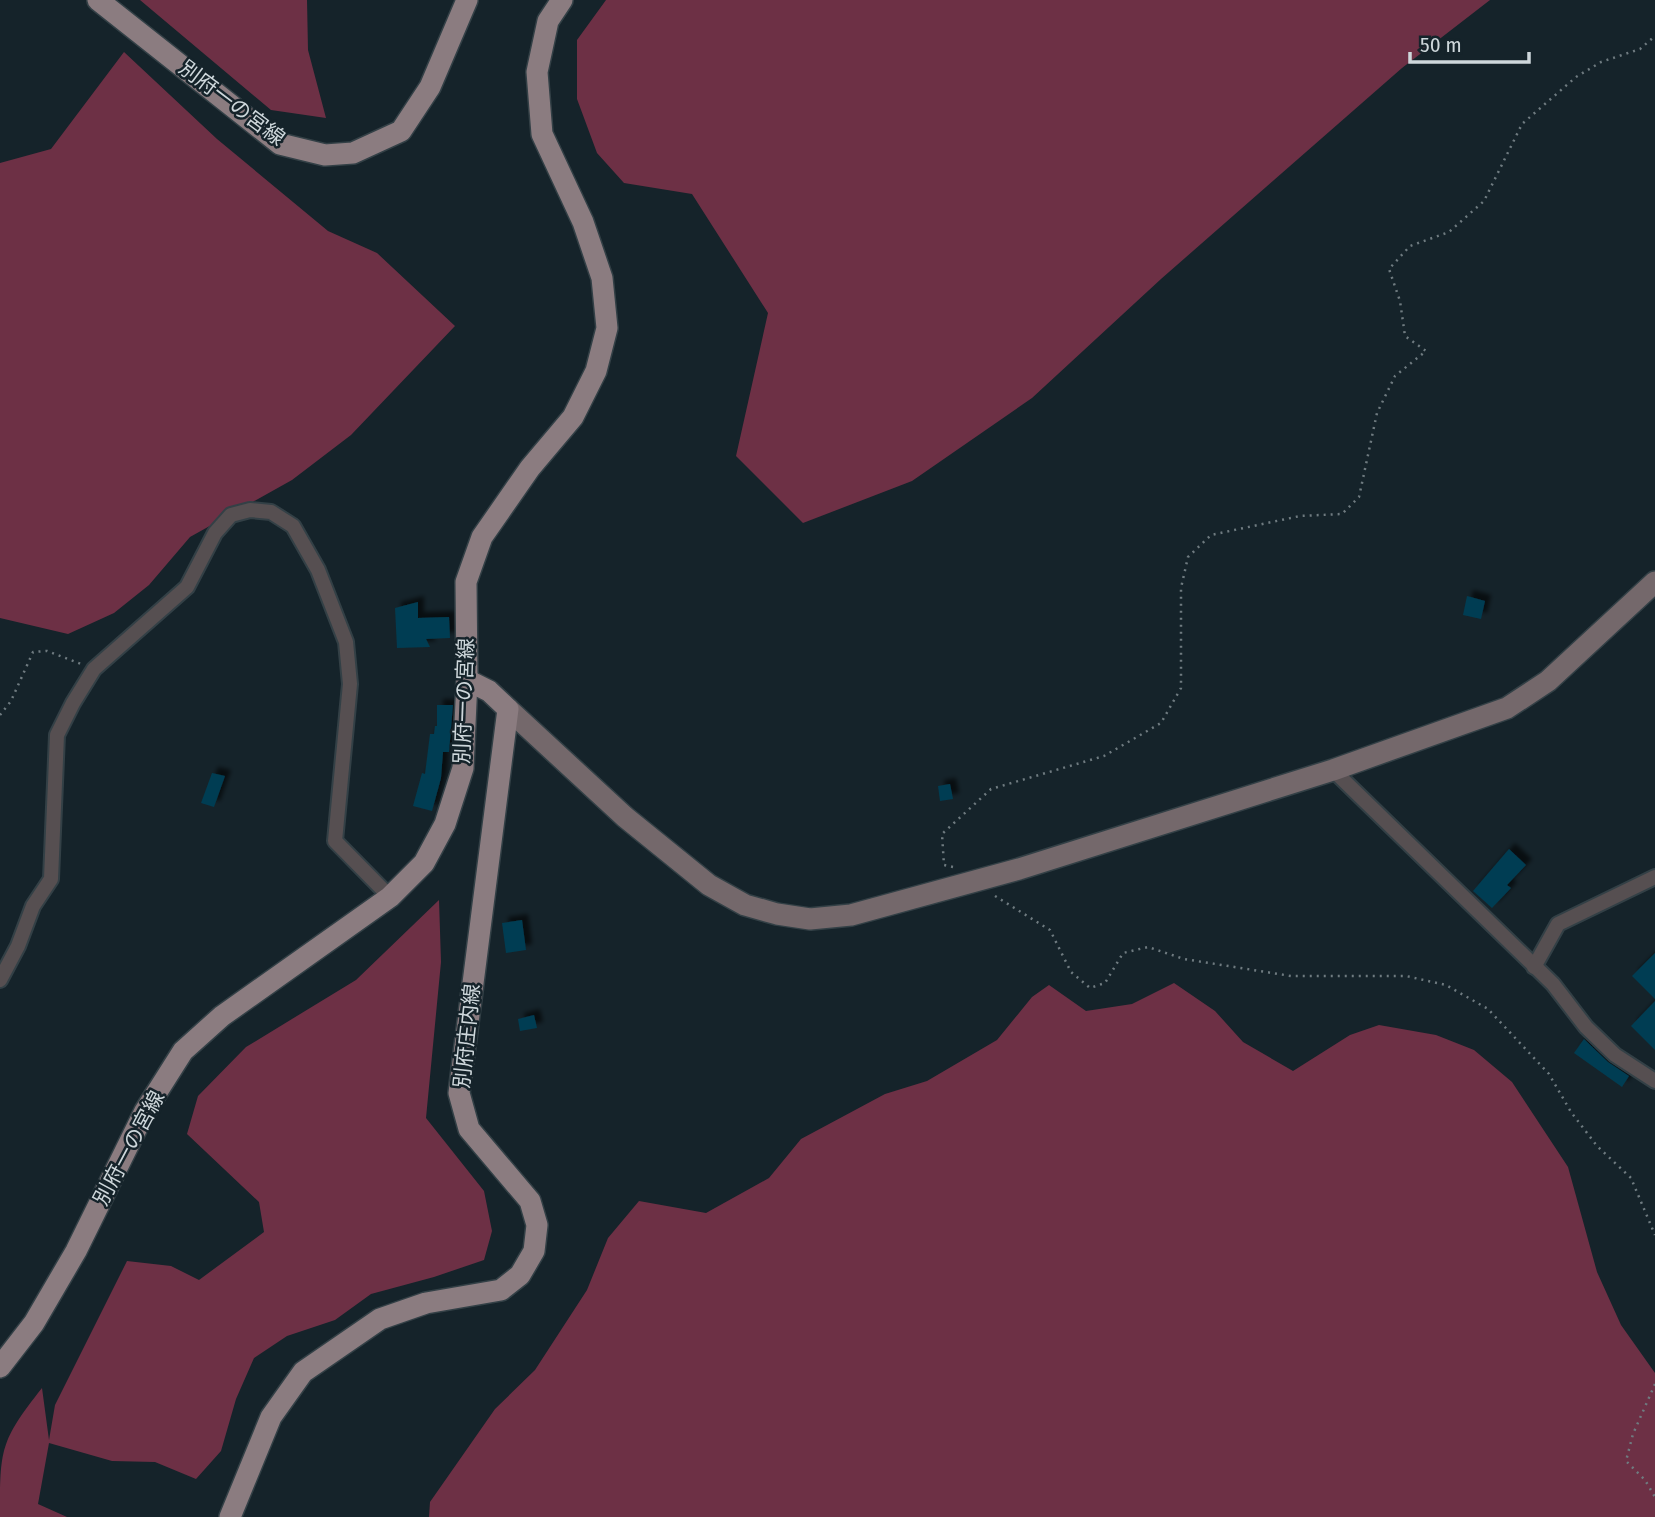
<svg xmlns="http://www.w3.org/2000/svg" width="1655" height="1517" font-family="'Fira Sans Condensed','Noto Sans JP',sans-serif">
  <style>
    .green { fill: #6d3045 }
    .building { fill: #053d52; filter: url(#shadow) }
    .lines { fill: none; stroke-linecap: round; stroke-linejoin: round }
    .street-casing { stroke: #334046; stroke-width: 18 }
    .secondary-casing { stroke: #334046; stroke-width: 24 }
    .primary-casing { stroke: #334046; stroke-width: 24 }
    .path { stroke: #6f7b80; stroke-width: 2.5; stroke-dasharray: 2 5; stroke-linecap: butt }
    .street { stroke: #564f51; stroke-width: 14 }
    .secondary { stroke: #74686b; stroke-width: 21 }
    .primary { stroke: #8b7c80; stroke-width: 21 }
    .labels { text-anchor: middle; stroke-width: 5; stroke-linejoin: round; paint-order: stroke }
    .street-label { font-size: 21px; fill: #ced7db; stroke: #15232a }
  </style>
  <defs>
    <filter id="shadow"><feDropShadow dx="6" dy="-6" stdDeviation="2" flood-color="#0009"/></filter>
  </defs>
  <rect width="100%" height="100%" fill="#15232a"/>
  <g class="green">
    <path d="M140,0H307L308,50L326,118L271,110Z"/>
    <path d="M606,0H1490L1402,68L1161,279L1032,398L912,481L803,523L736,456L768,313L692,194L624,183L597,153L577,99V40Z"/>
    <path d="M124,52L217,139L328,231L377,253L455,326L351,435L292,480L190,537L149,585L114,613L68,634L0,618V163L51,149Z"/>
    <path d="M439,900L441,962L426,1118L484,1191L492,1231L484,1260L434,1277L371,1294L335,1320L287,1336L254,1358L236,1399L221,1451L196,1479L155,1462L112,1461L49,1443L38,1504L67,1517H0C0,1449 0,1441 42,1388L49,1440L55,1405L127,1261L171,1266L199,1280L264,1232L259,1202L187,1134L198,1096L246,1047L356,980Z"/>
    <path d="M1174,983L1215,1011L1243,1042L1293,1071L1350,1035L1379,1025L1436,1035L1474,1050L1512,1082L1568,1167L1597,1272L1621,1325L1655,1373V1517H429L430,1502L495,1409L535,1370L587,1290L608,1238L639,1201L706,1213L769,1178L801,1139L885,1094L927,1081L997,1040L1032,997L1049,985L1086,1011L1132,1004Z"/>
  </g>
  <g class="building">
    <path d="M1467,596L1485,601L1481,619L1463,615Z"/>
    <path d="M418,602V618L449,617L450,638L426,639L430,647L397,648L395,608Z"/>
    <path d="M437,705H453L449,752H443L441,778L432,811L413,806L422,773L425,774L430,734H434L435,726H437Z"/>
    <path d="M212,773L225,776L214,807L201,803Z"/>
    <path d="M950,784L953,799L940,801L938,786Z"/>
    <path d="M1509,849L1526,865L1507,885L1511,888L1492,908L1473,891Z"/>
    <path d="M522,920L526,950L506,953L502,923Z"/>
    <path d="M1655,953V999L1632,976Z"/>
    <path d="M1655,1001V1050L1631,1026Z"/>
    <path d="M534,1015L537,1028L520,1031L518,1019Z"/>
    <path d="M1584,1039L1608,1062L1629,1076L1622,1087L1574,1053Z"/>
  </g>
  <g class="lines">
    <defs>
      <g id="street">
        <path d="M1333,770L1553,984L1586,1027L1615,1055L1655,1081"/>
        <path d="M1534,967L1558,924L1655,877"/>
        <path d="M0,980L18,946L33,906L51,879L57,735L73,703L94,669L187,587L215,533L231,515L250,510L271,512L293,526L318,570L346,642L350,684L335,841L390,897"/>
      </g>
      <path id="secondary" d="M508,709L625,817L709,885L745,905L777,914L810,919L851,915L1019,869L1333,770L1507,708L1548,681L1655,582"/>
      <g id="primary">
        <path d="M98,0L280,144L325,155L353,153L401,131L430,87L467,0"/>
        <path d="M0,1367L34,1323L76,1251L145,1111L183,1051L222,1016L390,897L424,863L445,824L463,768L467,680L466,582L482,537L530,468L573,417L596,371L607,328L602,278L583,222L542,134L537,72L548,21L562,0"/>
        <path d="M230,1517L271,1417L303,1372L380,1319L426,1303L501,1290L520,1275L534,1251L537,1225L530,1201L469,1129L459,1093L508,709L489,691L467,680"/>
      </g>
    </defs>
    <use href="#street" class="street-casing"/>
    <use href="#secondary" class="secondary-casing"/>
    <use href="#primary" class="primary-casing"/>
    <g class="path">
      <path d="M0,715L11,701L33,652L47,651L81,664"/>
      <path d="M953,867L944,865L942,834L991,789L1104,756L1161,723L1181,688V588L1188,557L1211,535L1300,516L1342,514L1359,497L1377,413L1395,376L1426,351L1405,336L1400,301L1389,269L1410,246L1449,232L1484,201L1522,124L1576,77L1601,62L1640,49L1655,36"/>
      <path d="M995,896L1050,930L1071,972L1090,988L1105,983L1123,953L1148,947L1184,959L1291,976H1406L1446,985L1488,1009L1549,1074L1571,1112L1597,1146L1631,1178L1655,1235"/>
      <path d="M1655,1384L1633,1434L1626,1461L1645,1480L1655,1497"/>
    </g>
    <use href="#street" class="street"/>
    <use href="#secondary" class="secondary"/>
    <use href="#primary" class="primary"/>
  </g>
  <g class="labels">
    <g class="street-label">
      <text transform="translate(232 103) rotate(37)" y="7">別府一の宮線</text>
      <text transform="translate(464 701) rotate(-88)" y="7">別府一の宮線</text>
      <text transform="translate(467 1036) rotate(-84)" y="7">別府庄内線</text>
      <text transform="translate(129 1148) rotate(-62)" y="7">別府一の宮線</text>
    </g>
  </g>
  <path d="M1410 52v10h119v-10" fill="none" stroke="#ced7db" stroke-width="3.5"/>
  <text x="1420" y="52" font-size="21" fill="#ced7db" stroke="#15232a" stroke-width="5" paint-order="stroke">50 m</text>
</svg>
